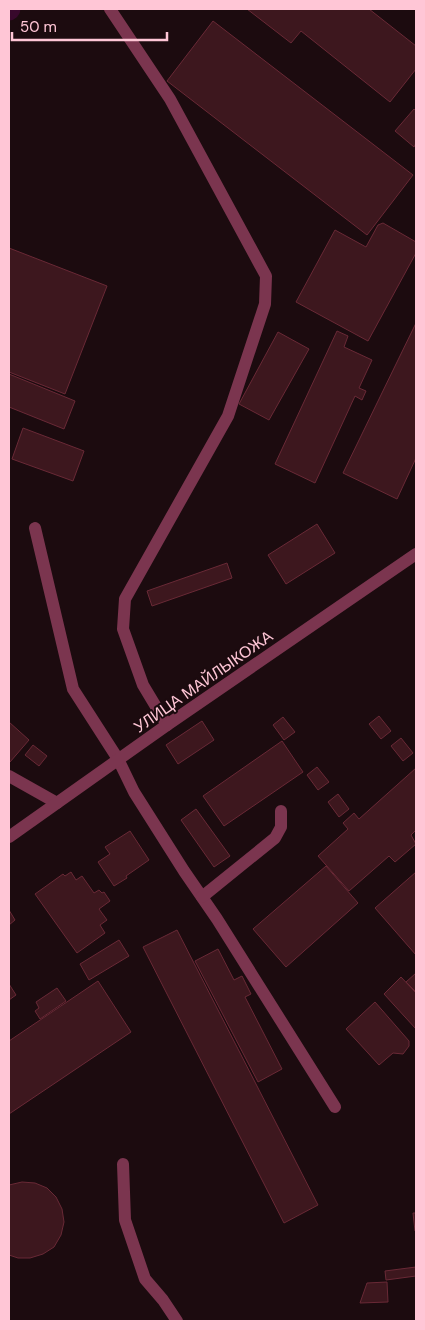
<svg xmlns="http://www.w3.org/2000/svg" width="425" height="1330" font-family="'DM Sans',sans-serif">
  <style>
    .lines { fill: none; stroke-linecap: round; stroke-linejoin: round }
    .canal { stroke: #38082c; stroke-width: 21 }
    .building { fill: #3d171e; stroke: #692936 }
    .minor { stroke: #7b354f; stroke-width: 12 }
    .labels { text-anchor: middle; stroke-width: 4; stroke-linejoin: round; paint-order: stroke }
    .street-label { font-size: 16px; fill: #ffc6d6; stroke: #1c0b0f }
  </style>
  <rect width="100%" height="100%" fill="#1c0b0f"/>
  <g class="lines">
    <path class="canal" d="M9,10L10,9"/>
  </g>
  <g class="building">
    <path d="M247,9H369L416,46V69L390,102L301,31L291,43Z"/>
    <path d="M213,21L413,175L367,235L167,81Z"/>
    <path d="M414,109L416,111V143L414,147L395,131Z"/>
    <path d="M383,223L416,242V253L368,341L296,302L335,230L366,247L378,225Z"/>
    <path d="M9,248L107,286L65,394L9,372Z"/>
    <path d="M416,323V458L397,499L343,473Z"/>
    <path d="M337,331L348,336L344,347L372,360L359,388L366,391L362,400L355,396L315,483L275,464Z"/>
    <path d="M278,332L309,349L269,420L239,404Z"/>
    <path d="M9,374L75,401L64,429L9,407Z"/>
    <path d="M23,428L84,451L73,481L12,459Z"/>
    <path d="M317,524L335,553L286,584L268,555Z"/>
    <path d="M227,563L232,578L152,606L147,591Z"/>
    <path d="M379,716L391,731L381,739L369,724Z"/>
    <path d="M283,717L295,732L284,740L273,725Z"/>
    <path d="M202,721L214,740L178,764L166,745Z"/>
    <path d="M9,722L29,740L10,762L9,761Z"/>
    <path d="M401,738L413,753L403,761L391,746Z"/>
    <path d="M282,741L303,772L224,826L203,796Z"/>
    <path d="M33,745L47,756L39,766L25,755Z"/>
    <path d="M317,767L329,782L318,790L307,775Z"/>
    <path d="M416,768V830L411,835L416,844L395,862L389,856L349,891L318,856L348,829L343,823L354,813L359,819Z"/>
    <path d="M338,794L349,809L339,817L328,802Z"/>
    <path d="M196,809L230,856L214,867L181,820Z"/>
    <path d="M130,831L149,860L126,876L127,878L114,886L98,862L110,854L105,847Z"/>
    <path d="M326,866L358,903L286,967L253,929Z"/>
    <path d="M71,872L76,880L82,876L94,893L99,890L102,893L104,892L110,901L99,909L107,920L100,925L105,933L77,953L35,894L63,874L65,876Z"/>
    <path d="M416,872V955L375,908Z"/>
    <path d="M9,910L15,920L9,925Z"/>
    <path d="M177,930L318,1205L284,1223L143,947Z"/>
    <path d="M119,940L129,956L89,980L80,964Z"/>
    <path d="M218,949L234,980L242,976L251,994L245,997L282,1069L258,1082L195,961Z"/>
    <path d="M416,973V992L406,982Z"/>
    <path d="M401,977L416,993V1029L384,994Z"/>
    <path d="M98,981L131,1032L9,1114V1041Z"/>
    <path d="M9,984L16,995L9,1000Z"/>
    <path d="M57,988L66,1001L40,1019L35,1011L39,1008L36,1002Z"/>
    <path d="M375,1002L409,1041V1046L403,1054L393,1053L379,1065L346,1029Z"/>
    <path d="M22,1182L35,1183L47,1188L56,1197L62,1209L64,1222L61,1235L54,1247L43,1254L30,1258H18L9,1255V1185Z"/>
    <path d="M413,1213H416V1231H415Z"/>
    <path d="M416,1267V1276L386,1280L385,1271Z"/>
    <path d="M387,1282L388,1302L360,1303L367,1283Z"/>
  </g>
  <g class="lines">
    <g class="minor">
      <path d="M110,9L170,99L266,276L265,304L228,416L125,599L123,629L143,685L167,725"/>
      <path d="M35,528L73,689L118,759L134,792L184,871L217,919L335,1107"/>
      <path d="M9,776L57,803"/>
      <path d="M9,837L167,725L416,554"/>
      <path d="M202,897L275,838L281,827V811"/>
      <path d="M123,1164L125,1220L145,1279L163,1300L177,1321"/>
    </g>
  </g>
  <g class="labels">
    <g class="street-label">
      <text transform="translate(203 681) rotate(-35)" y="6">УЛИЦА МАЙЛЫКОЖА</text>
    </g>
  </g>
  <rect width="425" height="1330" fill="none" stroke="#ffc6d6" stroke-width="20"/>
  <path d="M12 32v8h155v-8" fill="none" stroke="#ffc6d6" stroke-width="2.5"/>
  <text x="20" y="32" font-size="15" fill="#ffc6d6" stroke="#1c0b0f" stroke-width="4" paint-order="stroke">50 m</text>
</svg>
